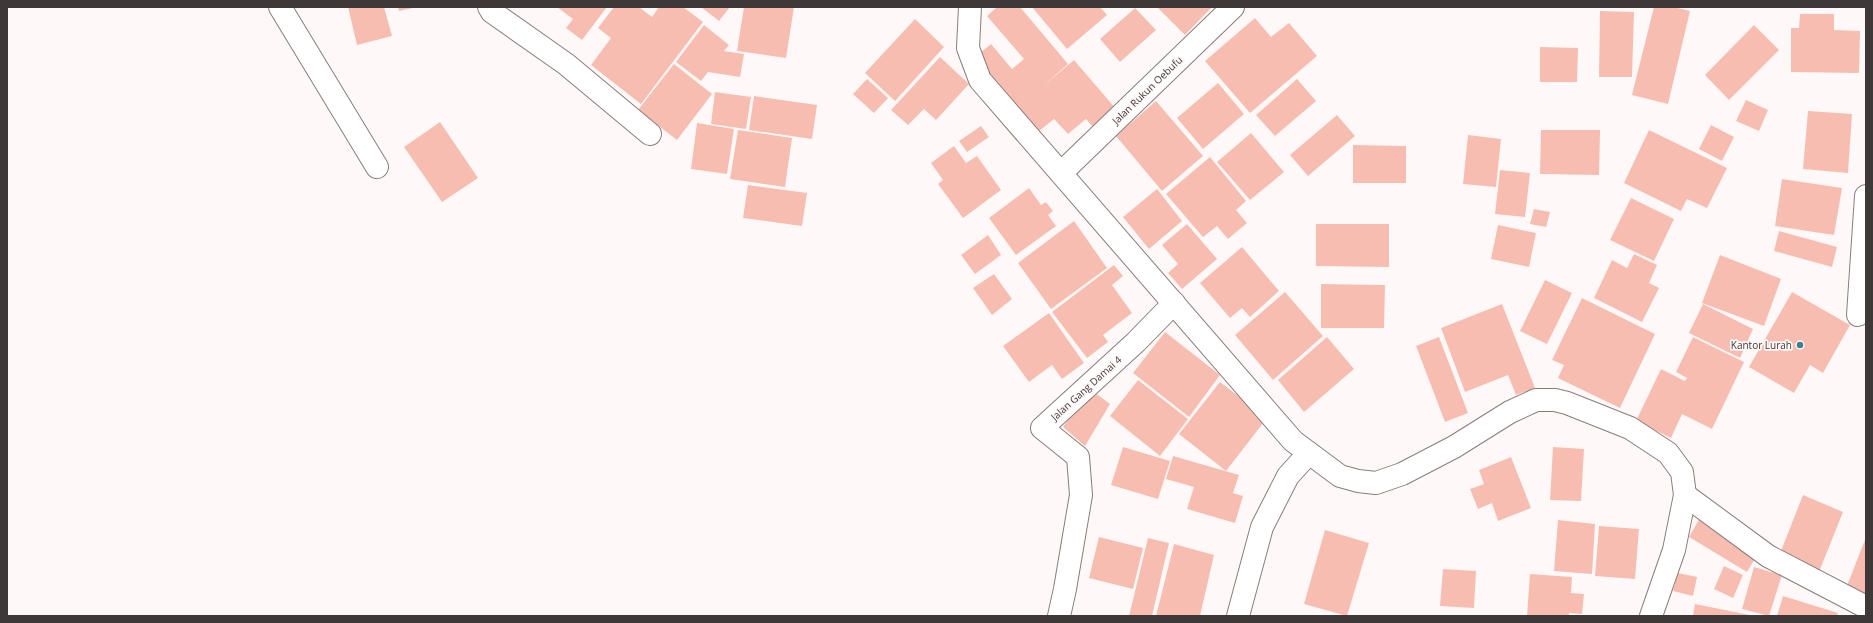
<svg xmlns="http://www.w3.org/2000/svg" width="1873" height="623" font-family="'Open Sans',sans-serif">
  <style>
    .building { fill: #f7bdb0 }
    .lines { fill: none; stroke-linecap: round; stroke-linejoin: round }
    .minor-casing { stroke: #897d7b; stroke-width: 24 }
    .minor { stroke: #fff; stroke-width: 22 }
    .poi-dot { fill: #3c818f; stroke: #fef9f8; stroke-width: 1.5 }
    .labels { text-anchor: middle; stroke-width: 3.5; stroke-linejoin: round; paint-order: stroke }
    .street-label { font-size: 10px; fill: #3e3938; stroke: #fef9f8 }
    .poi-label { font-size: 10px; fill: #3e3938; stroke: #fef9f8; text-anchor: end }
  </style>
  <rect width="100%" height="100%" fill="#fef9f8"/>
  <g class="building">
    <path d="M348,7H384L392,36L357,45Z"/>
    <path d="M398,7H413V8L399,11Z"/>
    <path d="M557,7H607L582,40L566,28L573,19Z"/>
    <path d="M614,7H639L652,17L659,7H683L703,22L641,104L591,65L611,38L598,28Z"/>
    <path d="M701,7H730L719,21Z"/>
    <path d="M744,7H794L786,58L737,51Z"/>
    <path d="M997,7H1020L1068,64L1042,87L1074,60L1116,109L1094,128L1086,119L1068,134L1054,119L1038,132L974,58L991,44L1012,69L1024,59L987,16Z"/>
    <path d="M1032,7H1100L1107,15L1067,49Z"/>
    <path d="M1157,7H1212L1185,35Z"/>
    <path d="M1654,7H1673L1690,11L1668,104L1632,95Z"/>
    <path d="M1135,8L1156,30L1120,62L1100,39Z"/>
    <path d="M1600,11L1634,12L1632,77H1599Z"/>
    <path d="M1800,14H1834V30L1860,31L1859,73L1791,72V28H1799Z"/>
    <path d="M1255,18L1271,37L1289,23L1317,56L1250,113L1205,61Z"/>
    <path d="M915,19L944,47L895,101L865,73Z"/>
    <path d="M704,25L729,45L724,51L744,54L740,77L708,72L701,81L676,62Z"/>
    <path d="M1754,25L1779,50L1729,100L1705,75Z"/>
    <path d="M1540,47L1578,48L1577,82H1540Z"/>
    <path d="M940,57L969,84L936,120L924,109L908,125L891,110Z"/>
    <path d="M674,64L712,94L677,140L638,110Z"/>
    <path d="M867,79L888,98L874,113L853,94Z"/>
    <path d="M1297,79L1316,101L1275,136L1256,115Z"/>
    <path d="M1218,83L1244,114L1203,149L1177,118Z"/>
    <path d="M715,92L751,97L746,129L711,124Z"/>
    <path d="M754,96L817,105L812,139L749,130Z"/>
    <path d="M1746,100L1768,110L1759,131L1736,121Z"/>
    <path d="M1156,101L1203,156L1162,191L1116,136Z"/>
    <path d="M1808,111L1852,114L1848,173L1803,169Z"/>
    <path d="M1337,115L1355,136L1308,176L1290,155Z"/>
    <path d="M440,122L478,178L442,202L404,147Z"/>
    <path d="M697,123L734,129L727,174L691,169Z"/>
    <path d="M1711,125L1734,137L1722,161L1699,149Z"/>
    <path d="M981,126L989,137L967,152L959,141Z"/>
    <path d="M738,130L792,138L785,187L730,179Z"/>
    <path d="M1541,130H1600L1599,175L1540,174Z"/>
    <path d="M1649,130L1727,168L1707,208L1687,199L1681,211L1624,183Z"/>
    <path d="M1251,133L1284,172L1250,200L1217,162Z"/>
    <path d="M1468,135L1501,139L1496,187L1463,184Z"/>
    <path d="M1353,145L1406,146V183H1353Z"/>
    <path d="M954,146L966,163L977,156L1001,190L963,218L938,184L943,180L931,163Z"/>
    <path d="M1210,157L1246,201L1236,210L1247,223L1228,239L1217,226L1203,237L1166,194Z"/>
    <path d="M1500,170L1530,173L1525,217L1495,214Z"/>
    <path d="M1782,179L1842,188L1834,235L1775,226Z"/>
    <path d="M748,185L807,193L802,226L743,218Z"/>
    <path d="M1029,188L1041,205L1046,202L1053,211L1048,215L1056,226L1016,255L989,218Z"/>
    <path d="M1157,189L1182,221L1149,249L1123,217Z"/>
    <path d="M1631,198L1674,219L1654,261L1610,240Z"/>
    <path d="M1534,209L1550,212L1546,227L1530,224Z"/>
    <path d="M1074,221L1107,268L1051,309L1018,263Z"/>
    <path d="M1187,224L1217,259L1182,289L1168,273L1178,264L1162,245Z"/>
    <path d="M1316,224H1389V267L1316,266Z"/>
    <path d="M1498,225L1536,233L1529,267L1491,259Z"/>
    <path d="M1779,231L1837,247L1832,267L1774,251Z"/>
    <path d="M988,235L1001,255L975,274L961,255Z"/>
    <path d="M1242,247L1279,291L1250,317L1242,308L1230,318L1200,283Z"/>
    <path d="M1634,254L1657,265L1649,283L1659,288L1642,322L1594,298L1612,260L1627,268Z"/>
    <path d="M1720,255L1781,279L1764,326L1702,303Z"/>
    <path d="M1114,265L1123,276L1112,285L1132,313L1103,335L1108,342L1087,358L1052,312Z"/>
    <path d="M994,274L1012,299L992,315L973,288Z"/>
    <path d="M1545,280L1572,293L1547,344L1520,331Z"/>
    <path d="M1321,284L1385,285L1384,328H1321Z"/>
    <path d="M1285,292L1323,336L1273,380L1235,335Z"/>
    <path d="M1792,292L1850,325L1823,373L1810,365L1794,393L1749,367Z"/>
    <path d="M1582,298L1655,334L1620,408L1558,378L1564,365L1552,360Z"/>
    <path d="M1502,304L1535,388L1516,395L1508,375L1465,392L1441,328Z"/>
    <path d="M1703,304L1753,329L1740,358L1689,333Z"/>
    <path d="M1049,313L1084,363L1062,379L1052,365L1029,382L1003,346Z"/>
    <path d="M1165,332L1220,375L1189,417L1133,373Z"/>
    <path d="M1327,337L1354,369L1304,412L1278,380Z"/>
    <path d="M1439,337L1468,413L1445,422L1416,346Z"/>
    <path d="M1693,337L1744,362L1712,429L1682,414L1671,438L1636,421L1661,369L1685,381L1687,378L1676,372Z"/>
    <path d="M1138,380L1188,419L1160,456L1110,416Z"/>
    <path d="M1220,382L1267,418L1226,471L1179,434Z"/>
    <path d="M1091,390L1110,404L1085,446L1063,427Z"/>
    <path d="M1123,447L1170,461L1158,499L1111,485Z"/>
    <path d="M1553,447L1584,449L1581,501L1550,500Z"/>
    <path d="M1173,456L1239,475L1233,493L1243,496L1235,523L1187,509L1194,487L1166,479Z"/>
    <path d="M1511,457L1531,508L1498,521L1492,503L1478,509L1470,489L1484,484L1479,470Z"/>
    <path d="M1803,495L1843,512L1819,572L1779,556Z"/>
    <path d="M1701,516L1759,552L1747,572L1689,537Z"/>
    <path d="M1558,520L1595,524L1592,574L1554,571Z"/>
    <path d="M1599,526L1639,529L1635,579L1595,576Z"/>
    <path d="M1325,530L1369,543L1347,616L1304,604Z"/>
    <path d="M1099,537L1143,548L1133,589L1089,578Z"/>
    <path d="M1866,537V599L1845,591Z"/>
    <path d="M1148,538L1169,543L1152,616H1129Z"/>
    <path d="M1174,544L1214,555L1200,616H1156Z"/>
    <path d="M1724,566L1743,575L1733,598L1714,589Z"/>
    <path d="M1754,567L1782,575L1769,616L1742,609Z"/>
    <path d="M1443,569L1476,571L1474,608L1440,606Z"/>
    <path d="M1678,573L1697,577L1693,596L1673,591Z"/>
    <path d="M1530,574L1572,577L1571,593L1584,594L1582,614L1569,613V616H1527Z"/>
    <path d="M1783,596L1838,613L1837,616H1777Z"/>
    <path d="M1695,604L1750,615V616H1693Z"/>
  </g>
  <g class="lines">
    <defs>
      <g id="minor">
        <path d="M280,7L377,167"/>
        <path d="M489,7L492,12L566,64L650,134"/>
        <path d="M970,7L968,48L980,80L1293,441L1340,476L1358,481L1376,483L1402,474L1454,447L1510,412L1536,400H1555L1567,403L1630,428L1668,453L1682,472L1685,495L1674,550L1651,616"/>
        <path d="M1061,173L1233,7"/>
        <path d="M1858,315L1866,196"/>
        <path d="M1685,495L1768,556L1866,607"/>
        <path d="M1059,616L1065,589L1081,495L1078,457L1042,428L1136,342L1174,303"/>
        <path d="M1238,616L1262,527L1288,476L1309,453"/>
      </g>
    </defs>
    <use href="#minor" class="minor-casing"/>
    <use href="#minor" class="minor"/>
  </g>
  <circle class="poi-dot" cx="1800" cy="345" r="4"/>
  <g class="labels">
    <g class="street-label">
      <text transform="translate(1147 90) rotate(-44)" y="4">Jalan Rukun Oebufu</text>
      <text transform="translate(1086 388) rotate(-42)" y="4">Jalan Gang Damai 4</text>
    </g>
    <g class="poi-label">
      <text x="1792" y="349">Kantor Lurah</text>
    </g>
  </g>
  <rect width="1873" height="623" fill="none" stroke="#3e3938" stroke-width="16"/>
</svg>
